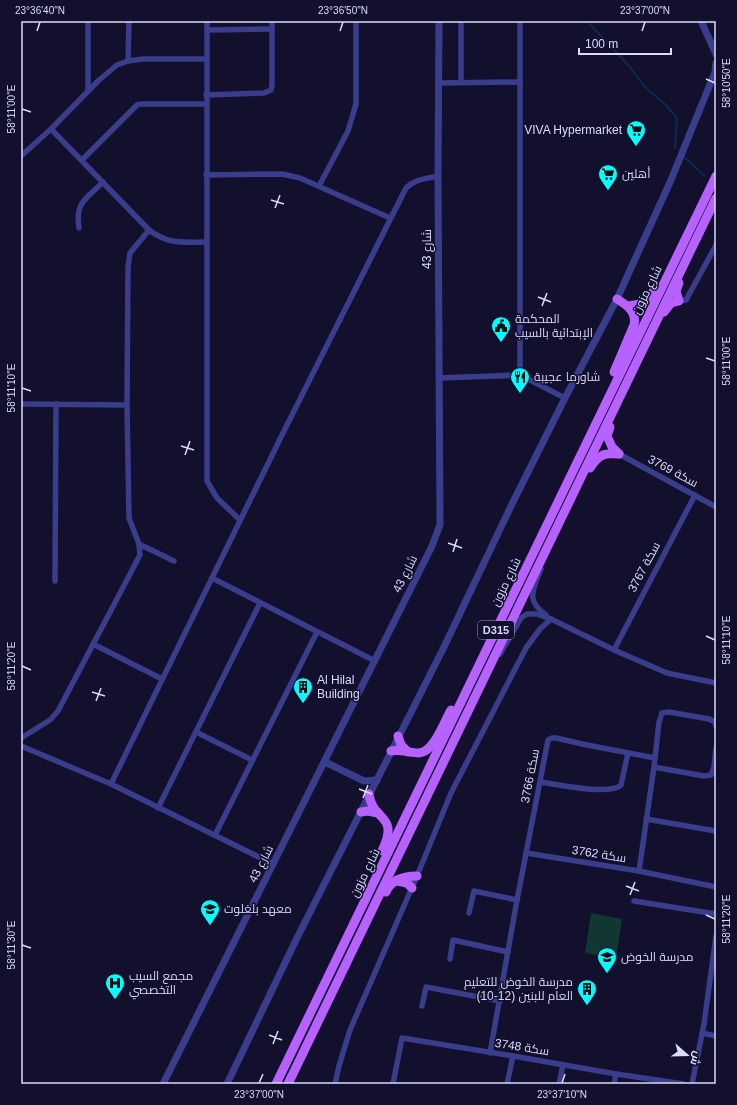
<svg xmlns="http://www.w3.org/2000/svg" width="737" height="1105" font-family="Arial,Cairo,sans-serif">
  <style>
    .green { fill: #123632 }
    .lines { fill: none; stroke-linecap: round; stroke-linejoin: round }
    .stream { stroke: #0a2a50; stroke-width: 2 }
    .minor { stroke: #393d8c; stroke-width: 5.5 }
    .tertiary { stroke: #393d8c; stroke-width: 7 }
    .primary { stroke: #b761ff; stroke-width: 9 }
    .ticks { fill: none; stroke: #dbdaff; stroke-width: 1.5 }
    .labels { text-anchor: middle; stroke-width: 3; stroke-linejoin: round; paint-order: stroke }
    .shield { fill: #12102c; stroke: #9f9dc0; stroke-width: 1 }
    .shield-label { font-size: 11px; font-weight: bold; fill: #dbdaff }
    .poi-label { font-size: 12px; fill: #dbdaff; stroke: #12102c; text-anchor: start }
    .street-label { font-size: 12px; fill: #dbdaff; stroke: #12102c }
    .neatline { fill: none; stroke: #dbdaff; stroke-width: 1.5 }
    .ticks-label { font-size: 10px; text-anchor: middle; fill: #dbdaff }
  </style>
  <rect width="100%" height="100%" fill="#12102c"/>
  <path class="green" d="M591,913L622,919L616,958L585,953Z"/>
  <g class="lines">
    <g class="stream">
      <path d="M587,21L630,67L644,86L665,104L677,118L675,148"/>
      <path d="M684,157L705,176"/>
    </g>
    <g class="minor">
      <path d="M207,21V481L217,498L240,520"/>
      <path d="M520,21V375"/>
      <path d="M207,30L272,29"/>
      <path d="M128,61L129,21"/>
      <path d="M461,82V21"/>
      <path d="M439,83L520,82"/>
      <path d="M88,91V21"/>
      <path d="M206,95L264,93L271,90L272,85V21"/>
      <path d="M51,129L149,230C169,245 183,242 206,242"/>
      <path d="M21,156L51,129L99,80L117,65L128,61L143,59H206"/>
      <path d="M82,160L137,105L141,104H206"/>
      <path d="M206,175L282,174L300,178L390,218"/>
      <path d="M319,186L348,131L356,104V21"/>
      <path d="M79,228C75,202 86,199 103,182"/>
      <path d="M149,230L130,253L128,267L127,405L129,518L139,544L174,561"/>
      <path d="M679,301L686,300L716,245"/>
      <path d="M440,378L520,375L565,398"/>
      <path d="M21,404L127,405"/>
      <path d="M619,454L716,507"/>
      <path d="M541,569C533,590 525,600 546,615"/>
      <path d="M212,578L375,661"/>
      <path d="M55,581L56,404"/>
      <path d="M93,644L162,679"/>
      <path d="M614,650L695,495"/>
      <path d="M500,654L521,618L527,614H537L551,619L614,650L667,673L716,683"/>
      <path d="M196,732L252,760"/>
      <path d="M21,738L50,720L58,711L140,555L139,544"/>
      <path d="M21,746L111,784L273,864"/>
      <path d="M654,767L704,776L711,775L714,767L716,748"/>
      <path d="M540,782C556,784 610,796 621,785L628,753"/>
      <path d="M111,784L282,435L406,188C415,179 425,179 438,176"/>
      <path d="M158,808L260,603"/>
      <path d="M646,819L716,831"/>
      <path d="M215,835L317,632"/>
      <path d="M526,853L639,871L716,887"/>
      <path d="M639,871L654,767L659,722L662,713L669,712L709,719L715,722L716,726"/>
      <path d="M634,901L716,914"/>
      <path d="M469,913L474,891L517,900"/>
      <path d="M450,959L453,940L508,952"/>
      <path d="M422,1006L426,987L500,1001"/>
      <path d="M702,1033L716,1036"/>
      <path d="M490,1053L517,900L548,740L552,738H556L587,745L655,758"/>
      <path d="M335,1084L339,1066L350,1030L417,876L451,793L526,648L540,629L551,619"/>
      <path d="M393,1084L402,1038L513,1056L616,1074L684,1084"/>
      <path d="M507,1084L513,1056"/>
      <path d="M559,1084L563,1065"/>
      <path d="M614,1084L616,1074"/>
      <path d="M692,1084L704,1024L716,936"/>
    </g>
    <g class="tertiary">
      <path d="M701,21L716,54"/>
      <path d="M325,762L364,781L377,780"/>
      <path d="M163,1084L432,546L440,525L438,176L439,21"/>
      <path d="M227,1084L297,938L444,647L512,504L565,398L617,299L671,180L715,72L716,63"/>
    </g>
    <g class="primary">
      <path d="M628,306C643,304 647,304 654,290"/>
      <path d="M664,312L671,303L679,301L676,291L679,283"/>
      <path d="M614,372L634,325C637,312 627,305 617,299"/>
      <path d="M610,427L607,436L612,447L619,454"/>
      <path d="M590,468C599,454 604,453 619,454"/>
      <path d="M398,736L401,745L408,752"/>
      <path d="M391,751C400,749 409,753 419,753C434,752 444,722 451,710"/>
      <path d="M369,794C373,823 400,813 382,851"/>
      <path d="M361,812L368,811L378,813"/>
      <path d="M397,881L407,883L412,888"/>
      <path d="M386,892C391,880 404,876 417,876"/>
      <path d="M276,1084L716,176"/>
      <path d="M288,1084L716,198"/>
    </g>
  </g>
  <path class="ticks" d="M37,31L40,22M340,31L343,22M642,31L645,22M706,79L715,83M22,109L31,112M271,200L284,204M275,208L280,195M538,297L551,302M542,306L547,293M706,358L715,361M22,388L31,391M181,446L194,450M185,455L190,441M448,543L462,548M453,552L457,539M706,636L715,640M22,666L31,670M92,692L105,696M96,701L101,688M359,789L372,794M363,798L368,785M626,886L639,891M630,895L635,882M706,915L715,919M22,945L31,948M269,1035L282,1040M273,1044L278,1031M259,1083L263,1074M562,1083L565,1074"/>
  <defs>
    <symbol id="supermarket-pin" viewBox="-11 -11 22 30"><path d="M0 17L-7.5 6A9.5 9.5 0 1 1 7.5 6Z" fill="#06fbff" stroke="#12102c"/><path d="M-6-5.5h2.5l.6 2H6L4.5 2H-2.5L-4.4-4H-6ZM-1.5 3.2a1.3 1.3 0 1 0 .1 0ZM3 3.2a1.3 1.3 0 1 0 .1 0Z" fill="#111"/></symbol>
    <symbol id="civic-pin" viewBox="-11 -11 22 30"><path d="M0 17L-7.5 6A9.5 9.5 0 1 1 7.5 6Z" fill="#06fbff" stroke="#12102c"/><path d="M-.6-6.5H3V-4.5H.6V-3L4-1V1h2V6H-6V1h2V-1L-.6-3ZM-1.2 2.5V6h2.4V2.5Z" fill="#111"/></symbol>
    <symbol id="restaurant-pin" viewBox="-11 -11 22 30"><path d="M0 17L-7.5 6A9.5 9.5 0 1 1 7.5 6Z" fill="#06fbff" stroke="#12102c"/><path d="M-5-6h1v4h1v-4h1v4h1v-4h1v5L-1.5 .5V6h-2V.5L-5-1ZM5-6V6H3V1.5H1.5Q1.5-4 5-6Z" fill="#111"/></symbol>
    <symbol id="building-pin" viewBox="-11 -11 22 30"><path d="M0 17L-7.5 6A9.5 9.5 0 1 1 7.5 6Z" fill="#06fbff" stroke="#12102c"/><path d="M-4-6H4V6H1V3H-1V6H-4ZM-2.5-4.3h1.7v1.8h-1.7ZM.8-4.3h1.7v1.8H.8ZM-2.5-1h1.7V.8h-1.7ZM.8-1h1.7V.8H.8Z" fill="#111"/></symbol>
    <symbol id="university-pin" viewBox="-11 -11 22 30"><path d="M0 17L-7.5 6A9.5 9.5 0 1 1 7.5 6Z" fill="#06fbff" stroke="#12102c"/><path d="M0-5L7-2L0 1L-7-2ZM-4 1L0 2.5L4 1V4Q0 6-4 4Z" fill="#111"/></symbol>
    <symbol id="school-pin" viewBox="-11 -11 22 30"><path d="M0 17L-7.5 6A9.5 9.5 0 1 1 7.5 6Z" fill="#06fbff" stroke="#12102c"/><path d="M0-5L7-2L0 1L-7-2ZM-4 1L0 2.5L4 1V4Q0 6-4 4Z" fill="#111"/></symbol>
    <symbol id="hospital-pin" viewBox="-11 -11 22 30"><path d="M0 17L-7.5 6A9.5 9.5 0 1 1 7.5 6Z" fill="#06fbff" stroke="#12102c"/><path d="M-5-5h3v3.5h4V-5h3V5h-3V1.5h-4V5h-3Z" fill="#111"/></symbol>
  </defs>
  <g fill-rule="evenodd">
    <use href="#supermarket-pin" x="625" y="119" width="22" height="30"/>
    <use href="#supermarket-pin" x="597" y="163" width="22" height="30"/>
    <use href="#civic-pin" x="490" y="315" width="22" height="30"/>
    <use href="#restaurant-pin" x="509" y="366" width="22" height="30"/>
    <use href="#building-pin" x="292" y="676" width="22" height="30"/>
    <use href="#university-pin" x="199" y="898" width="22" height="30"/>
    <use href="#school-pin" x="596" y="946" width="22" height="30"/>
    <use href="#hospital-pin" x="104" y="972" width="22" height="30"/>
    <use href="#building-pin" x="576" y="978" width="22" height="30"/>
  </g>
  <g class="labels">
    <rect class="shield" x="478" y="621" width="36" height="18" rx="3"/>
    <g class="shield-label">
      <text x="496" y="634">D315</text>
    </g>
    <g class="poi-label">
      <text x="622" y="134" text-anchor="end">VIVA Hypermarket</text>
      <text x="622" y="178">أهلين</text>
      <text x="515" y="323">المحكمة<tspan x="515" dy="14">الإبتدائية بالسيب</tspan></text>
      <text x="534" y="381">شاورما عجيبة</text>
      <text x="317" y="684">Al Hilal<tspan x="317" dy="14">Building</tspan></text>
      <text x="224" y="913">معهد بلغلوت</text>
      <text x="621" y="961">مدرسة الخوض</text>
      <text x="129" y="980">مجمع السيب<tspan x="129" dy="14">التخصصي</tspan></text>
      <text x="573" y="986" text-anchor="end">مدرسة الخوض للتعليم<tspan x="573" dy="14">العام للبنين (12-10)</tspan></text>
    </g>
    <g class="street-label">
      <text transform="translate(427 249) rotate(-90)" y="4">شارع 43</text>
      <text transform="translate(647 290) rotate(-64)" y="4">شارع مزون</text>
      <text transform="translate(673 471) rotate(28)" y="4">سكة 3769</text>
      <text transform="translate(644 567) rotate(-62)" y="4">سكة 3767</text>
      <text transform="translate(405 574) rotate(-63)" y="4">شارع 43</text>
      <text transform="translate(506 582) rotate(-64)" y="4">شارع مزون</text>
      <text transform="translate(530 776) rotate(-79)" y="4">سكة 3766</text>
      <text transform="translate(599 854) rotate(9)" y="4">سكة 3762</text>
      <text transform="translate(261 864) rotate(-63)" y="4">شارع 43</text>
      <text transform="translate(365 873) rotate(-64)" y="4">شارع مزون</text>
      <text transform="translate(522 1047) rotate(9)" y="4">سكة 3748</text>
    </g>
  </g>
  <rect width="737" height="1105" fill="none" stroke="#12102c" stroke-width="44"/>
  <g transform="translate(687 1055) rotate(110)" stroke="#12102c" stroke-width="3" paint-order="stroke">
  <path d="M0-3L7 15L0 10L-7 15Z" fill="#dbdaff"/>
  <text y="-6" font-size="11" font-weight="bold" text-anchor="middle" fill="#dbdaff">ش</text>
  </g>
  <path d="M579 48v6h92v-6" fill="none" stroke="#dbdaff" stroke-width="2"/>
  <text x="585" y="48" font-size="12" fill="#dbdaff" stroke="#12102c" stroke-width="3" paint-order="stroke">100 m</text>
  <rect x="22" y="22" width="693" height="1061" class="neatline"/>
  <g class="ticks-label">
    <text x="40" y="14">23°36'40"N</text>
    <text x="343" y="14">23°36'50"N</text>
    <text x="645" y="14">23°37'00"N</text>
    <text transform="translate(726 83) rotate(-90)" y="4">58°10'50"E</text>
    <text transform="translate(11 109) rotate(-90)" y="4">58°11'00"E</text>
    <text transform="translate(726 361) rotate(-90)" y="4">58°11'00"E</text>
    <text transform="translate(11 388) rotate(-90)" y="4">58°11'10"E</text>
    <text transform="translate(726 640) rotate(-90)" y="4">58°11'10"E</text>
    <text transform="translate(11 666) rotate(-90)" y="4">58°11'20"E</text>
    <text transform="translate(726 919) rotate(-90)" y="4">58°11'20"E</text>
    <text transform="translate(11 945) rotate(-90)" y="4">58°11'30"E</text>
    <text x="259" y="1098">23°37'00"N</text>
    <text x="562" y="1098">23°37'10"N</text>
  </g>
</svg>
